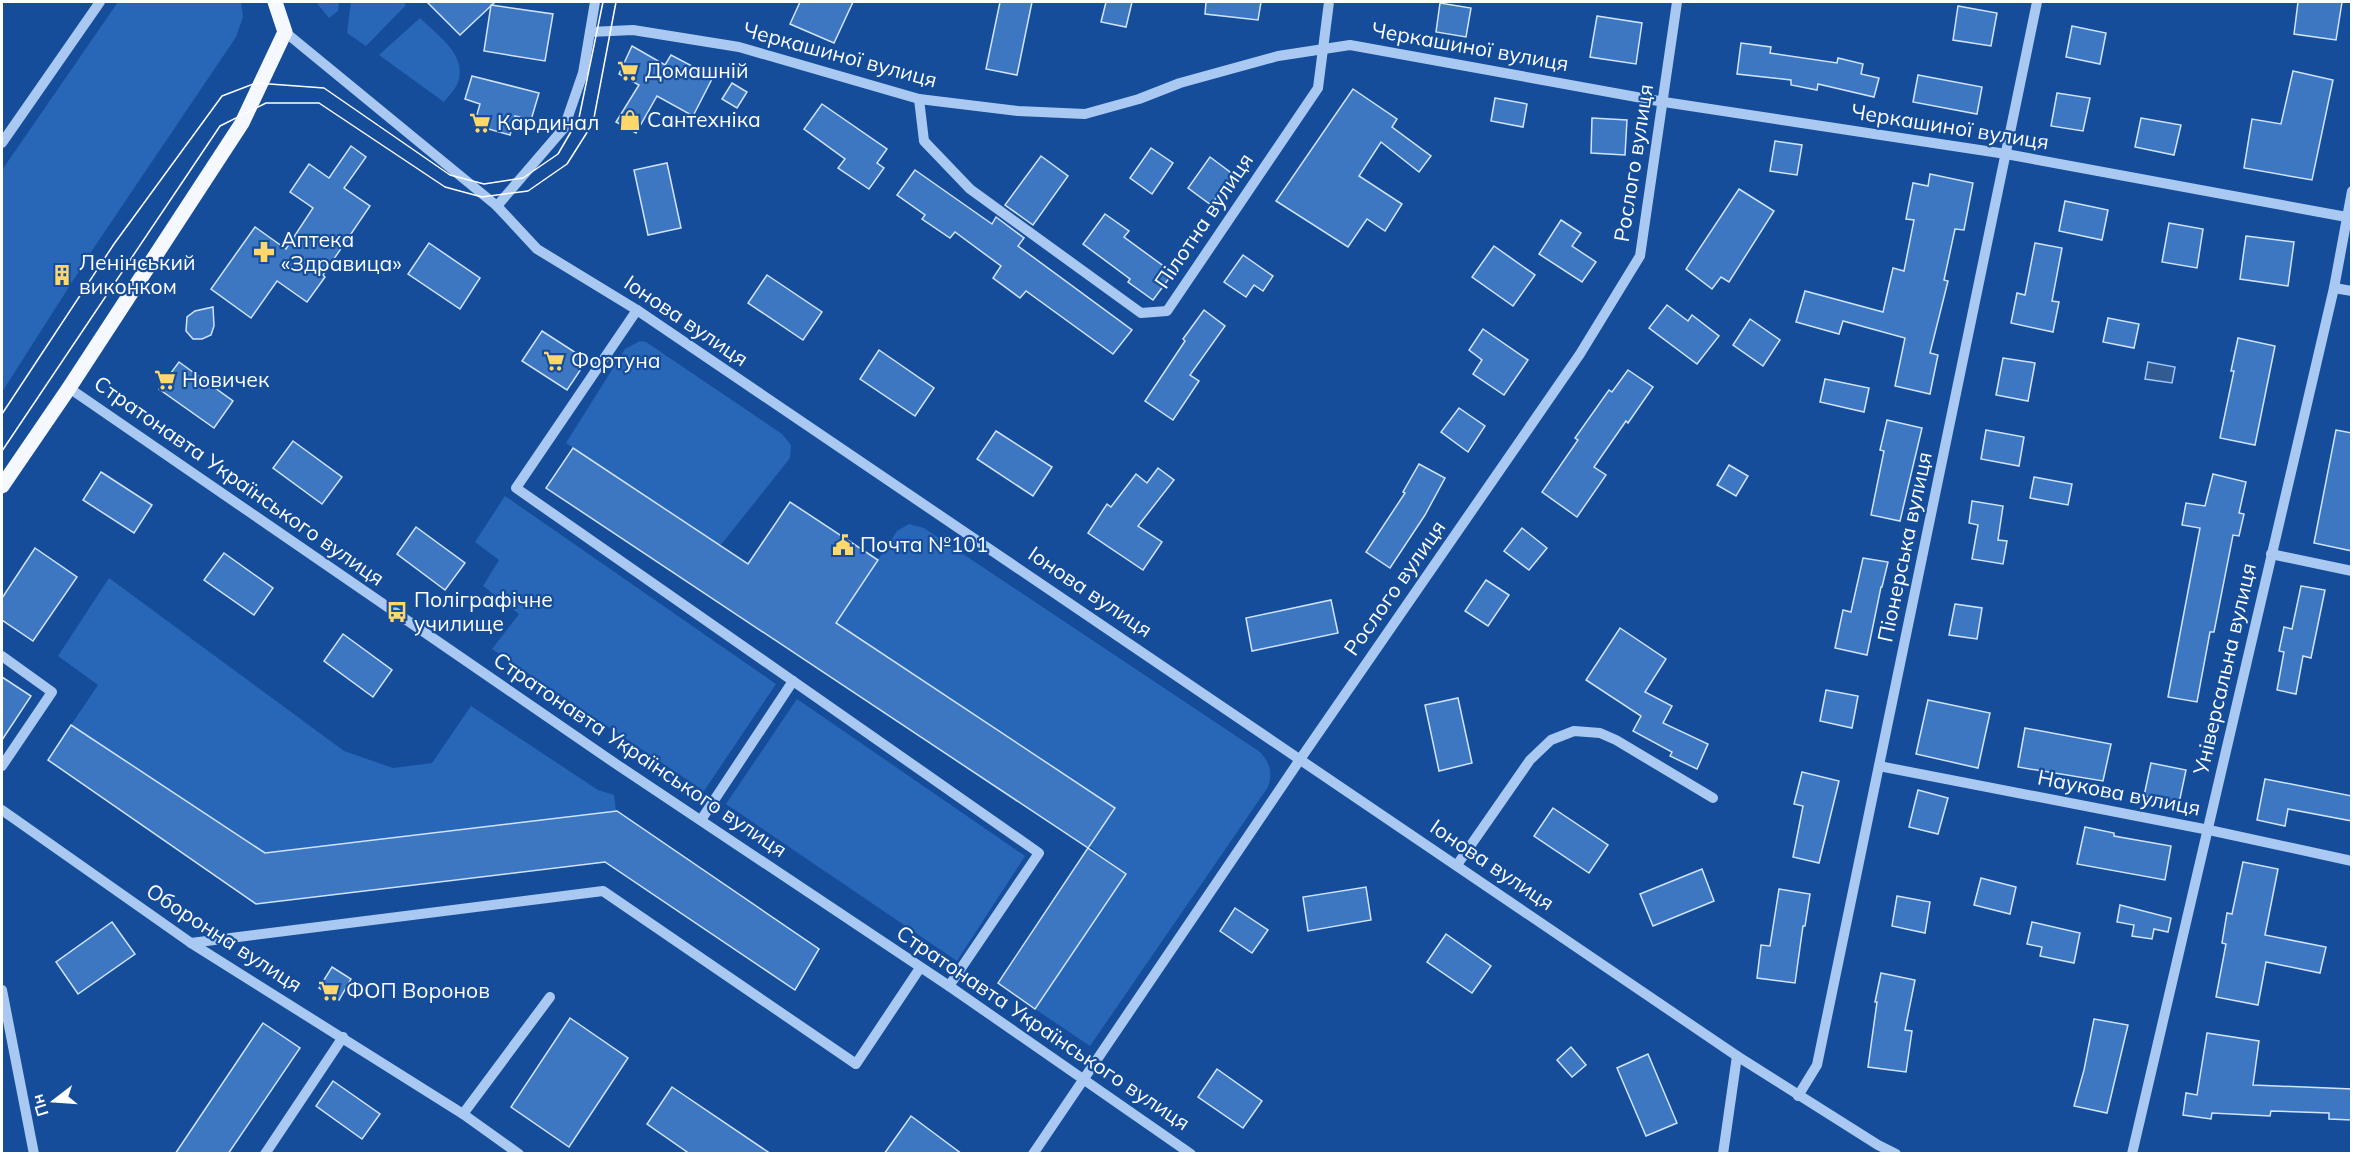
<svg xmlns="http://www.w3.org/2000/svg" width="2353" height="1155" font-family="Mulish,sans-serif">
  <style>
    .green { fill: #2866b7 }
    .water { fill: #325a93; stroke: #9cc4f5; stroke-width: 1.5 }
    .building { fill: #3d76c1; stroke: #d1e4fd; stroke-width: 1.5 }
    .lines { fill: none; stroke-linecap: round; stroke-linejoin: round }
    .minor { stroke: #a9c9f2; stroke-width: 10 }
    .major { stroke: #f5f9ff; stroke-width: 15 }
    .tram { stroke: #fff; stroke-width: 1.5 }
    .labels { text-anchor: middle; stroke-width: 4.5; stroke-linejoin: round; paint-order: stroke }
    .street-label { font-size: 21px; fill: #fff; stroke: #154d9a }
    .poi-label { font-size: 21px; fill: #fff; stroke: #154d9a; text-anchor: start }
  </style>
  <rect width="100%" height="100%" fill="#154d9a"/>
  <g class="green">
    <path d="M118,2H241L243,17L236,37L95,246L2,392V170Z"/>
    <path d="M316,2H339L338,11L329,18Z"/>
    <path d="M351,2H403L406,5L366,46L347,33Z"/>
    <path d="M420,18C436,34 465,53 459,79C457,88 449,95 444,102L379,55Z"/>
    <path d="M640,341L646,342L782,434L791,445L790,458L720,546L566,443L625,349Z"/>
    <path d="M505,496L776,684L704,791L492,649L519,614L483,586L499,560L475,542Z"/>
    <path d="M909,524L924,528L1260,752C1270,763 1273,773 1268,787L1090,1046L1035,1009L1126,874L1089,846L1114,808L836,623L897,531Z"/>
    <path d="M109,578L344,751L393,768L432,763L471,706L598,790L614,795L616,811L265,853L71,725L98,685L58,656Z"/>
    <path d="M797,699L1025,856L957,961L726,804Z"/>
  </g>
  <path class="water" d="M2148,362L2175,367L2172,383L2145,379Z"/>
  <g class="building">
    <path d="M427,2H495L460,35Z"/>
    <path d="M800,2H853L834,43L790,24Z"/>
    <path d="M1000,2H1032L1017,75L986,69Z"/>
    <path d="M1106,2H1132L1126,27L1101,22Z"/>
    <path d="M1206,2H1261L1258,20L1205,14Z"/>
    <path d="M2298,2H2342L2336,40L2294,34Z"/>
    <path d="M1440,3L1471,8L1466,37L1436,32Z"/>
    <path d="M491,5L553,14L545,61L484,51Z"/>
    <path d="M1958,6L1997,13L1991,46L1953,40Z"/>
    <path d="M1597,16L1642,23L1636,64L1590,57Z"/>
    <path d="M2072,26L2106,33L2100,64L2066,57Z"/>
    <path d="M1741,43L1771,47L1770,53L1837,63L1838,58L1863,64L1861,74L1879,78L1874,97L1818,84L1817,90L1791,85V80L1737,74Z"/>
    <path d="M632,46L665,65L671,55L713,77L693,116L657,96L636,133L616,122L639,85L619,74Z"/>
    <path d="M2293,71L2333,80L2312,180L2244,168L2252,119L2281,124Z"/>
    <path d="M1918,75L1982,87L1977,114L1913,102Z"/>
    <path d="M472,76L539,93L531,120L515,116L510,135L474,125L480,104L465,99Z"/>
    <path d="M732,83L747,92L737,108L722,99Z"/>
    <path d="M1353,89L1397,119L1392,127L1431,156L1419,172L1381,142L1359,176L1402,204L1385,231L1367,219L1348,247L1276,201Z"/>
    <path d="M2057,93L2090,98L2083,131L2051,126Z"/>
    <path d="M1495,98L1527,104L1523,127L1491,121Z"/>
    <path d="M822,104L887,149L877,163L884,168L869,189L838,168L845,159L804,129Z"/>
    <path d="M1592,118L1627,120L1625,155L1591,153Z"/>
    <path d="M2141,118L2181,125L2174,155L2135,147Z"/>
    <path d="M1775,141L1802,145L1797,175L1770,171Z"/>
    <path d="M351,146L366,157L344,188L370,206L323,275L325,277L307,302L277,281L251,318L211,289L255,227L286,249L313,208L290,192L309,164L329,178Z"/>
    <path d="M1151,148L1173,163L1152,194L1130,178Z"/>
    <path d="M1041,156L1068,176L1033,225L1005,205Z"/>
    <path d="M1210,157L1234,175L1211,205L1188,188Z"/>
    <path d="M667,163L681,228L648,235L634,170Z"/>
    <path d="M915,170L992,224L996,217L1024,238L1018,246L1132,330L1113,354L1026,291L1020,298L993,278L1001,266L955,232L950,238L922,219L925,215L897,195Z"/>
    <path d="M1930,174L1973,183L1964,230L1955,229L1944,280L1948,281L1930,353L1938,355L1930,394L1895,386L1905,338L1843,321L1839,334L1796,322L1805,291L1883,312L1893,268L1904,271L1914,220L1906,219L1913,183L1928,186Z"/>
    <path d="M1739,189L1774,211L1729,282L1721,277L1712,289L1686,269Z"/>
    <path d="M2065,201L2108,210L2102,240L2059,231Z"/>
    <path d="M1105,214L1129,231L1124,237L1173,273L1153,300L1128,282L1130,279L1083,244Z"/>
    <path d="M1561,220L1581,233L1572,246L1596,262L1582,282L1539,254Z"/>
    <path d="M2169,223L2203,229L2197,268L2162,262Z"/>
    <path d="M2246,236L2294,242L2288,286L2240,279Z"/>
    <path d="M429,243L480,278L460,309L408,274Z"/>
    <path d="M2035,243L2062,248L2052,301L2059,302L2053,332L2011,323L2017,293L2025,295Z"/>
    <path d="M1494,246L1535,275L1513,306L1472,277Z"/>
    <path d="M1243,255L1273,276L1263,291L1254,285L1246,297L1224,282Z"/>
    <path d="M767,275L822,312L803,340L748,303Z"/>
    <path d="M1667,305L1688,321L1692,315L1719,336L1697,364L1649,328Z"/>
    <path d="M213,307L214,326L211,335L202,339H193L186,331L187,317L195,311Z"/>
    <path d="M1204,310L1225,326L1190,375L1199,381L1173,420L1145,401L1185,341L1183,339Z"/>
    <path d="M2108,318L2139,324L2134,348L2103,342Z"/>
    <path d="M1750,319L1780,340L1763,366L1733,345Z"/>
    <path d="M1483,329L1528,360L1504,395L1473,374L1482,360L1469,350Z"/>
    <path d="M542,331L587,360L567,390L522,361Z"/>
    <path d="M2238,338L2275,346L2255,445L2220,438L2234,371H2231Z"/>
    <path d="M879,350L934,388L915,416L860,379Z"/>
    <path d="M2003,358L2035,363L2028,401L1996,395Z"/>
    <path d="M179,362L233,401L214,428L159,389Z"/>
    <path d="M1628,370L1653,387L1628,423L1626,421L1594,467L1606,475L1577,517L1542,492L1578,440L1575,438L1609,390L1612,392Z"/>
    <path d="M1825,379L1869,388L1864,412L1820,402Z"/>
    <path d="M1459,408L1485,426L1468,452L1441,432Z"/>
    <path d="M1887,420L1922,428L1900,521L1871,515L1884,451L1880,450Z"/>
    <path d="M1986,430L2024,437L2019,466L1981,459Z"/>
    <path d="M2336,430L2352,433V551L2314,543Z"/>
    <path d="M996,431L1052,467L1033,496L977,459Z"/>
    <path d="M293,441L342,477L322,504L273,468Z"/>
    <path d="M573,448L748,564L790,502L878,560L836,623L1115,808L1088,848L1126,874L1035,1009L998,983L1088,848L546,488Z"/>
    <path d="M1419,464L1445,478L1425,515L1390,568L1366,552L1405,493L1403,492Z"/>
    <path d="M1729,465L1748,476L1736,496L1717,485Z"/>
    <path d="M1158,468L1174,480L1138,526L1162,542L1143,570L1088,533L1107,504L1111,507L1136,474L1147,483Z"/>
    <path d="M101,472L152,505L134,533L83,500Z"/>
    <path d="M2213,474L2246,482L2239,513L2244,514L2239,536L2233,535L2214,632H2210L2197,702L2168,697L2200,528L2182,525L2186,503L2205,506Z"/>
    <path d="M2034,477L2072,484L2068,505L2030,498Z"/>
    <path d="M1972,501L2003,506L1998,540L2007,541L2003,564L1972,559L1978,525L1969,523Z"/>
    <path d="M416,527L465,563L445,590L397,554Z"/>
    <path d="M1522,528L1547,548L1529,570L1504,551Z"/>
    <path d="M35,548L77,577L33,641L2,620V598Z"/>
    <path d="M224,553L273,588L254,615L204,580Z"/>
    <path d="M1863,558L1888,562L1882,587H1881L1867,655L1835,648L1843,610L1851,612Z"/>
    <path d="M1486,580L1509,595L1488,626L1465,611Z"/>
    <path d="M2301,586L2325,590L2311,658L2303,656L2296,694L2277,690L2284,652L2279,651L2284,627L2292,629Z"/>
    <path d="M1331,600L1338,633L1252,651L1246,618Z"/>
    <path d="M1955,604L1982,608L1977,639L1949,635Z"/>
    <path d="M1620,628L1666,659L1645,692L1672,706L1663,723L1708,744L1697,769L1670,756L1672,752L1633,731L1641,716L1586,680Z"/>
    <path d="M343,634L392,670L373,697L324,661Z"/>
    <path d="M2,677L31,696L2,740Z"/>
    <path d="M1826,690L1858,696L1852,728L1820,721Z"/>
    <path d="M1458,698L1472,763L1439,771L1425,705Z"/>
    <path d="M1928,700L1990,713L1978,768L1916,754Z"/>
    <path d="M71,725L265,853L617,811L819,949L795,990L605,862L256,904L48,760Z"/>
    <path d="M2025,728L2111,744L2103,781L2018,767Z"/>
    <path d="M2151,763L2186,770L2179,803L2144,796Z"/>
    <path d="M1802,772L1839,781L1819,863L1793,857L1803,806L1794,804Z"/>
    <path d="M2265,779L2352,796V821L2288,809L2285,826L2257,820Z"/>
    <path d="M1918,790L1948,798L1938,834L1909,827Z"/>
    <path d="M1553,808L1608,845L1589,873L1534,836Z"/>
    <path d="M2085,827L2114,833V836L2171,846L2165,880L2077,864Z"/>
    <path d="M2243,862L2278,869L2265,935L2326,947L2320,973L2266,962L2258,1005L2216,997L2226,944L2222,943L2227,913L2232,914Z"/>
    <path d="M1702,869L1714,901L1653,926L1640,894Z"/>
    <path d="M1981,878L2016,887L2010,914L1974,905Z"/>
    <path d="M1366,887L1371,920L1308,931L1303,897Z"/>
    <path d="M1779,889L1810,894L1805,926H1803L1795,983L1757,978L1761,945L1770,946Z"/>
    <path d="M1897,896L1930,902L1925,933L1892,926Z"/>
    <path d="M2120,905L2171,918L2168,932L2154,929L2152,939L2132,936L2134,925L2117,922Z"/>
    <path d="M1235,908L1268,930L1252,953L1220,931Z"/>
    <path d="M112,922L135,954L78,994L56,962Z"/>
    <path d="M2032,922L2080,933L2074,963L2040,956L2042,947L2027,944Z"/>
    <path d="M1446,934L1491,966L1472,993L1427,962Z"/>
    <path d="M332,967L351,979L339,1000L319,988Z"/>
    <path d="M1881,973L1915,980L1905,1030L1912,1031L1906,1072L1868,1067L1877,1002H1875Z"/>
    <path d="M570,1018L628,1058L569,1147L511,1107Z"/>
    <path d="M2094,1019L2128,1025L2107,1113L2074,1106L2084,1070Z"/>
    <path d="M263,1023L300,1048L228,1154H175Z"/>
    <path d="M2207,1033L2259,1041L2253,1085L2352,1089V1120L2329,1119V1113L2271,1111L2270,1116L2212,1113L2211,1119L2183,1115L2186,1093L2197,1095Z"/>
    <path d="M1571,1047L1586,1065L1572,1077L1557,1060Z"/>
    <path d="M1648,1054L1677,1123L1646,1136L1617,1068Z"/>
    <path d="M1217,1069L1262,1101L1243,1128L1198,1097Z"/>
    <path d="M333,1081L380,1114L362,1139L316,1106Z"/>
    <path d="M672,1087L771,1154H690L647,1124Z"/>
    <path d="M911,1116L962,1154H884Z"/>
  </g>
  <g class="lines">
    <g class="minor">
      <path d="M285,32L497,206L537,249L637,310L1737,1056L1878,1145L1896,1154"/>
      <path d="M590,32L633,30L739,47L919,99L1018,111L1085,114L1139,99L1180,83L1278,56L1350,45L1664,102L2006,154L2352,218"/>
      <path d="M919,99L924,141L970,189L1141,313L1167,311L1318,88L1329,2"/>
      <path d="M2,143L100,2"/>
      <path d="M497,206L564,128L583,73L595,2"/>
      <path d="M2334,288L2352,291"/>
      <path d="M637,310L516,488L793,681"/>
      <path d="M69,388L619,766L949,986L1191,1154"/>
      <path d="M2271,554L2352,571"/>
      <path d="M2,656L52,692L2,766"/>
      <path d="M1879,766L2209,830L2352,861"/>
      <path d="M2,810L191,943L463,1114L519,1154"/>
      <path d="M701,820L793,681L1039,853L949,986"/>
      <path d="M1457,865L1530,760L1551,740L1574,731L1600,733L1616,740L1713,798"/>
      <path d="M191,943L603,891L856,1064L920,968"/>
      <path d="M2,990L34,1154"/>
      <path d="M1798,1096L1817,1065L2037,2"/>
      <path d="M463,1114L550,997"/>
      <path d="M265,1154L343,1037"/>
      <path d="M1033,1154L1301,758L1580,354L1640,256L1677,2"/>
      <path d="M1723,1154L1737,1056"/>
      <path d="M2132,1154L2334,288L2352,191"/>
    </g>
    <path class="major" d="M2,486L69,388L242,123L285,32L275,2"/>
    <g class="tram">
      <path d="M2,414L114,244L222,96L256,83L324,88L450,175L484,184L523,178L558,154L579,118L603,2"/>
      <path d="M2,451L220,126L266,103H319L445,187L482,197L528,191L567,164L593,123L616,2"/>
    </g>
  </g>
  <defs>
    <symbol id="supermarket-bare" viewBox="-9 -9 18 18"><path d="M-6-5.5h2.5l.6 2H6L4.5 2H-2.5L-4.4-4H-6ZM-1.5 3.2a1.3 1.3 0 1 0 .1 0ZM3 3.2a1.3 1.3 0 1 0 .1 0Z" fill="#ffd76b" stroke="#154d9a" stroke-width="2.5" paint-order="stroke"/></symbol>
    <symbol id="shop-bare" viewBox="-9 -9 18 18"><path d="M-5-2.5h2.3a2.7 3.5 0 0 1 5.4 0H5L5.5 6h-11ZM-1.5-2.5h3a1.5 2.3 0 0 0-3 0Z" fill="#ffd76b" stroke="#154d9a" stroke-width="2.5" paint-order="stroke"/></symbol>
    <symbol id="pharmacy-bare" viewBox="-9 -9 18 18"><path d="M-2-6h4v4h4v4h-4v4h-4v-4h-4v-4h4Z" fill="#ffd76b" stroke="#154d9a" stroke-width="2.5" paint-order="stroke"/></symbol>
    <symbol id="building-bare" viewBox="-9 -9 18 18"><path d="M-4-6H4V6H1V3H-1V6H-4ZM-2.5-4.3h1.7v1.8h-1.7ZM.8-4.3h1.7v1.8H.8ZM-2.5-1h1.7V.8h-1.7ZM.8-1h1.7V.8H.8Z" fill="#ffd76b" stroke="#154d9a" stroke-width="2.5" paint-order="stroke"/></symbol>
    <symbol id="civic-bare" viewBox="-9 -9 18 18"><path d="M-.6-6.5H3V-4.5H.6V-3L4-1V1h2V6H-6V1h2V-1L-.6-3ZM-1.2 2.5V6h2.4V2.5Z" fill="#ffd76b" stroke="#154d9a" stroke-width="2.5" paint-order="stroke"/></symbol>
    <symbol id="bus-bare" viewBox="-9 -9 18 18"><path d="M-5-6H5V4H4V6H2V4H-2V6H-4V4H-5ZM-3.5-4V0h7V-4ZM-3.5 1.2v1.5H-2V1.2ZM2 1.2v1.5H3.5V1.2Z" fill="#ffd76b" stroke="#154d9a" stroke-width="2.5" paint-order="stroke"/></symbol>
  </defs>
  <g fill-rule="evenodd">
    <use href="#supermarket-bare" x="613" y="56" width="30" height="30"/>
    <use href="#shop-bare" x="615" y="105" width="30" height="30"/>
    <use href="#supermarket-bare" x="465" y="108" width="30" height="30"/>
    <use href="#pharmacy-bare" x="249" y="237" width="30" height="30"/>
    <use href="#building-bare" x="47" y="260" width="30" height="30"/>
    <use href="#supermarket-bare" x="539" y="346" width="30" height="30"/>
    <use href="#supermarket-bare" x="150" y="365" width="30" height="30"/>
    <use href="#civic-bare" x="828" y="530" width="30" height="30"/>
    <use href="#bus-bare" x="382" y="597" width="30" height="30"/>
    <use href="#supermarket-bare" x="314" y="976" width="30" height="30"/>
  </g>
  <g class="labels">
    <g class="street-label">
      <text transform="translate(1470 47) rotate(10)" y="7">Черкашиної вулиця</text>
      <text transform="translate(840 55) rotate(15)" y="7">Черкашиної вулиця</text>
      <text transform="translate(1950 127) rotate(9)" y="7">Черкашиної вулиця</text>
      <text transform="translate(1634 163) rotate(-81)" y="7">Рослого вулиця</text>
      <text transform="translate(1204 221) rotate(-56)" y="7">Пілотна вулиця</text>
      <text transform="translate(686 321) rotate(34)" y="7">Іонова вулиця</text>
      <text transform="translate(239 481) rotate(35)" y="7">Стратонавта Українського вулиця</text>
      <text transform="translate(1905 547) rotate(-78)" y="7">Піонерська вулиця</text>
      <text transform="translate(1395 588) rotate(-55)" y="7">Рослого вулиця</text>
      <text transform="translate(1090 592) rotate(34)" y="7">Іонова вулиця</text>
      <text transform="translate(2225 669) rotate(-77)" y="7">Універсальна вулиця</text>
      <text transform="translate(640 755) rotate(34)" y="7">Стратонавта Українського вулиця</text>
      <text transform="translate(2119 793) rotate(11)" y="7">Наукова вулиця</text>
      <text transform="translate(1492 865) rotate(34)" y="7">Іонова вулиця</text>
      <text transform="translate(224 938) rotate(33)" y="7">Оборонна вулиця</text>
      <text transform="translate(1043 1028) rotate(34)" y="7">Стратонавта Українського вулиця</text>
    </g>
    <g class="poi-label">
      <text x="645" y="78">Домашній</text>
      <text x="647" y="127">Сантехніка</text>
      <text x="497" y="130">Кардинал</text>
      <text x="281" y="247">Аптека<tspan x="281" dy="24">«Здравица»</tspan></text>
      <text x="79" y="270">Ленінський<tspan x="79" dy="24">виконком</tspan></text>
      <text x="571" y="368">Фортуна</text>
      <text x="182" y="387">Новичек</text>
      <text x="860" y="552">Почта №101</text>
      <text x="414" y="607">Поліграфічне<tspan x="414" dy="24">училище</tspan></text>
      <text x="346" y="998">ФОП Воронов</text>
    </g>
  </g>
  <rect width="2353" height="1155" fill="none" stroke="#ffffff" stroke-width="6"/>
  <g transform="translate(54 1101) rotate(253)" stroke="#154d9a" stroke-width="4.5" paint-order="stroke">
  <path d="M0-4.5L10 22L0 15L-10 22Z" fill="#ffffff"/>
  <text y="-9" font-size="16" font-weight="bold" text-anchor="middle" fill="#ffffff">Пн</text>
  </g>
</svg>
